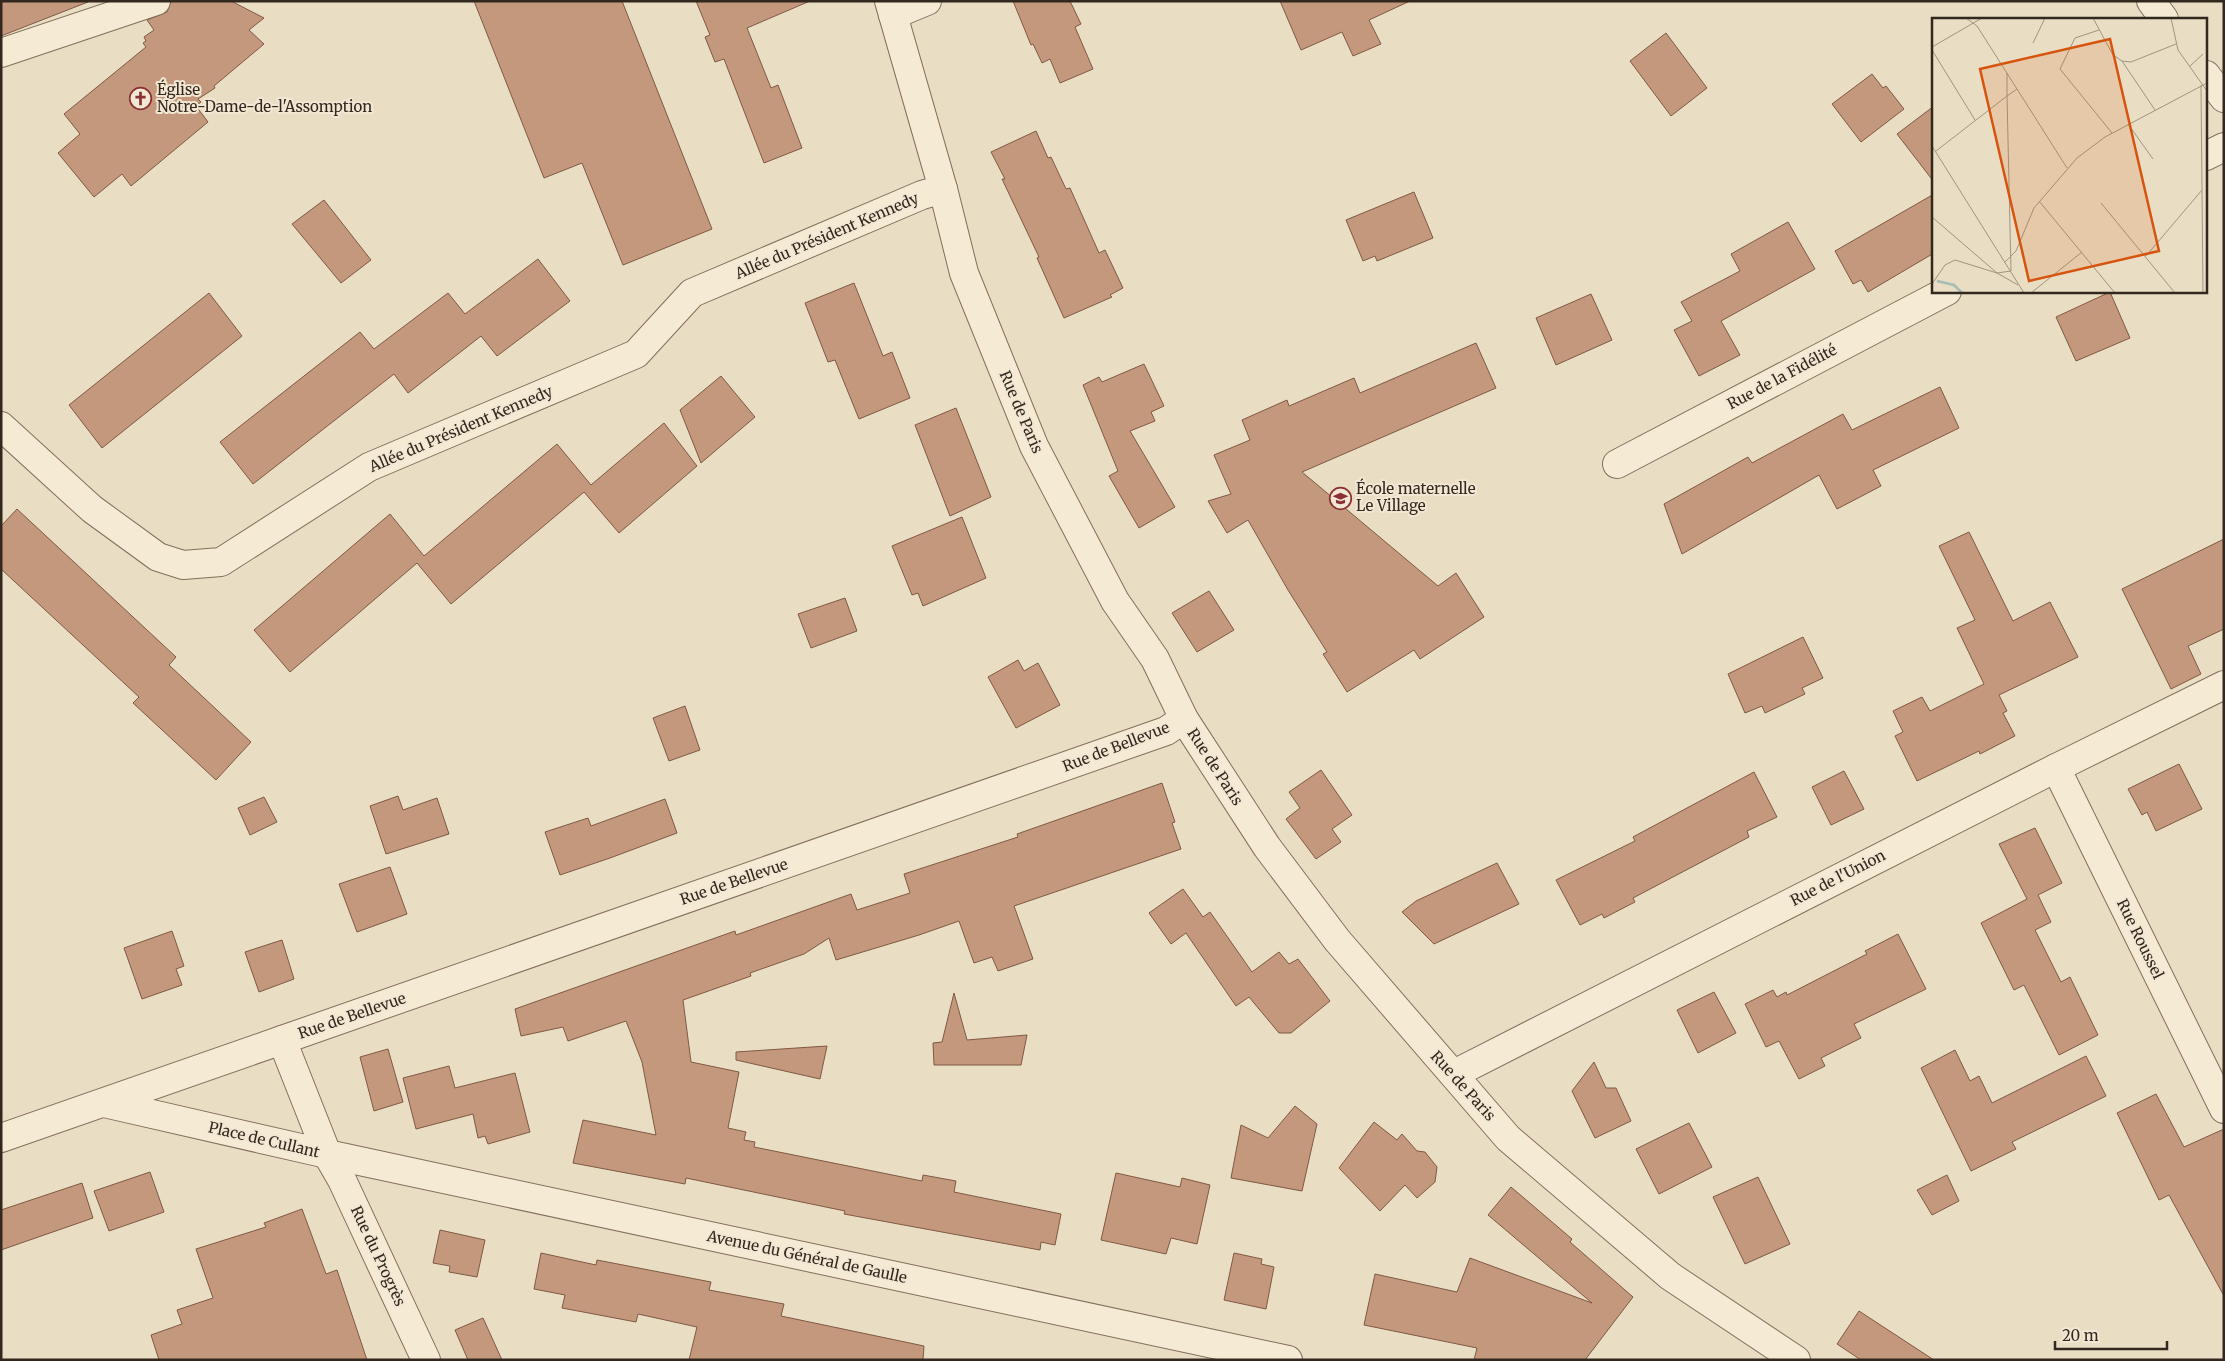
<svg xmlns="http://www.w3.org/2000/svg" width="2225" height="1361" font-family="Merriweather,serif">
  <style>
    .building { fill: #c4987c; stroke: #7f5944 }
    .lines { fill: none; stroke-linecap: round; stroke-linejoin: round }
    .minor-casing { stroke: #826f5c; stroke-width: 30 }
    .minor { stroke: #f5ebd5; stroke-width: 28 }
    .labels { text-anchor: middle; stroke-width: 4; stroke-linejoin: round; paint-order: stroke }
    .poi-label { font-size: 15px; fill: #33281e; stroke: #f2e7d2; text-anchor: start }
    .street-label { font-size: 15px; fill: #33281e; stroke: #f2e7d2 }
    .inset-river { fill: none; stroke: #a5bdb5; stroke-width: 2.5 }
    .inset-road { fill: none; stroke: #a09581; stroke-width: 1 }
    .view { fill: #d6540e; fill-opacity: 0.15; stroke: #d6540e; stroke-width: 2.5 }
    .inset-edge { fill: none; stroke: #33281e; stroke-width: 2.5 }
  </style>
  <rect width="100%" height="100%" fill="#e9ddc3"/>
  <g class="building">
    <path d="M1,1H88V2L1,36Z"/>
    <path d="M171,1H231L264,18L249,30L264,44L214,86L215,88L198,99L201,102L196,106L208,122L131,186L122,174L94,197L58,153L80,134L64,114L146,47L143,43L146,41L144,37L154,30L147,20L167,12Z"/>
    <path d="M474,1H622L712,229L623,265L582,163L544,178Z"/>
    <path d="M696,1H810L747,28L771,88L778,85L802,148L764,163L724,59L715,62L705,37L710,35Z"/>
    <path d="M1013,1H1070L1081,24L1075,27L1093,69L1060,83L1050,59L1042,63L1033,44L1031,45Z"/>
    <path d="M1280,1H1410L1369,20L1381,44L1353,56L1342,32L1301,50Z"/>
    <path d="M1666,33L1707,88L1671,116L1630,61Z"/>
    <path d="M1872,74L1883,88L1886,86L1904,109L1861,142L1832,104Z"/>
    <path d="M1934,106V182L1897,134Z"/>
    <path d="M1036,131L1048,158L1051,157L1066,189L1070,188L1099,253L1105,250L1123,288L1110,295L1112,297L1064,318L1037,258L1039,257L1002,179H1005L991,152Z"/>
    <path d="M1414,192L1433,238L1377,261L1375,256L1363,261L1346,220Z"/>
    <path d="M1934,194V253L1868,292L1861,280L1853,284L1835,251Z"/>
    <path d="M324,200L371,260L341,283L292,224Z"/>
    <path d="M1788,222L1815,269L1721,321L1740,355L1699,376L1674,330L1692,321L1681,302L1740,271L1731,254Z"/>
    <path d="M538,259L570,301L497,356L481,336L408,393L394,374L253,484L220,442L360,332L374,349L448,293L465,314Z"/>
    <path d="M854,283L883,356L892,352L910,398L859,419L835,360L828,362L805,303Z"/>
    <path d="M2110,292L2130,338L2076,361L2056,317Z"/>
    <path d="M209,293L242,336L102,448L69,405Z"/>
    <path d="M1591,294L1612,340L1556,365L1536,318Z"/>
    <path d="M1476,343L1496,388L1302,472L1438,586L1456,573L1484,617L1420,659L1414,650L1347,692L1323,654L1327,652L1288,590L1248,520L1227,533L1208,501L1231,494L1214,455L1250,440L1242,420L1287,400L1289,406L1354,378L1360,393Z"/>
    <path d="M1144,364L1164,406L1151,412L1155,421L1130,431L1175,507L1139,528L1109,476L1118,471L1083,385L1099,377L1102,382Z"/>
    <path d="M721,376L755,417L701,463L680,410Z"/>
    <path d="M1940,387L1959,428L1873,470L1881,486L1837,509L1819,475L1682,554L1664,504L1748,457L1752,463L1843,414L1852,430Z"/>
    <path d="M956,408L991,497L950,516L915,425Z"/>
    <path d="M664,423L697,466L619,533L584,492L451,604L417,563L290,672L254,630L390,514L424,556L557,444L591,485Z"/>
    <path d="M17,509L176,657L169,665L251,742L216,780L133,703L139,697L1,569V526Z"/>
    <path d="M962,517L986,578L923,606L918,593L912,595L892,546Z"/>
    <path d="M1969,532L2013,621L2050,602L2078,657L1999,695L2007,711L2003,713L2015,736L1980,754L1979,751L1917,781L1895,736L1903,732L1893,711L1922,697L1930,711L1984,684L1957,628L1975,620L1939,546Z"/>
    <path d="M2224,539V629L2188,646L2201,674L2171,689L2122,589Z"/>
    <path d="M1209,591L1234,630L1197,652L1172,613Z"/>
    <path d="M845,598L857,631L811,648L798,614Z"/>
    <path d="M1803,637L1823,678L1802,688L1805,694L1765,713L1762,706L1745,713L1728,674Z"/>
    <path d="M1018,660L1024,671L1038,663L1060,705L1016,728L988,677Z"/>
    <path d="M685,706L700,750L669,761L653,718Z"/>
    <path d="M2179,764L2202,809L2156,831L2147,812L2142,815L2128,789Z"/>
    <path d="M1321,770L1352,815L1332,829L1341,842L1316,859L1286,819L1300,808L1289,792Z"/>
    <path d="M1844,771L1864,809L1831,825L1812,787Z"/>
    <path d="M1754,772L1777,817L1747,831L1749,837L1633,898L1635,902L1604,918L1602,914L1580,925L1556,880L1635,841L1633,837Z"/>
    <path d="M1162,783L1175,822L1172,823L1181,849L1014,906L1033,959L998,971L992,957L974,963L959,921L919,935L836,960L829,938L804,954L750,973L751,976L683,1000L691,1062L739,1072L728,1128L746,1132L744,1140L755,1142L754,1147L922,1181L923,1175L956,1181L954,1192L1061,1214L1055,1245L1041,1242L1040,1250L844,1214L845,1211L686,1178L685,1184L573,1163L583,1120L656,1135L642,1062L626,1021L568,1041L563,1027L521,1036L515,1009L735,931L736,935L851,894L857,910L910,893L904,874L1018,837L1017,834Z"/>
    <path d="M398,796L403,810L437,798L449,834L386,854L370,806Z"/>
    <path d="M264,797L277,822L250,835L238,808Z"/>
    <path d="M665,799L677,833L610,858L560,875L545,832L588,818L591,826Z"/>
    <path d="M2035,828L2062,883L2038,895L2051,922L2035,930L2061,982L2070,977L2098,1035L2059,1055L2024,985L2014,990L1981,923L2027,899L1999,844Z"/>
    <path d="M1497,863L1519,904L1434,944L1402,912L1416,901Z"/>
    <path d="M390,867L407,914L357,932L339,884Z"/>
    <path d="M1183,889L1203,917L1210,912L1252,972L1279,952L1289,964L1298,959L1330,1001L1291,1033H1279L1249,997L1236,1006L1186,933L1171,944L1149,913Z"/>
    <path d="M172,931L184,966L176,969L182,985L142,999L124,948Z"/>
    <path d="M1898,934L1926,989L1854,1024L1861,1038L1821,1058L1825,1066L1799,1079L1779,1041L1766,1047L1745,1004L1773,990L1777,997L1786,992L1787,995L1867,954L1865,951Z"/>
    <path d="M282,940L294,979L259,992L245,952Z"/>
    <path d="M1714,992L1736,1033L1698,1053L1677,1010Z"/>
    <path d="M954,993L967,1040L1027,1035L1021,1065H934L933,1043L942,1042Z"/>
    <path d="M827,1046L820,1079L736,1060V1052Z"/>
    <path d="M388,1049L403,1102L374,1111L360,1057Z"/>
    <path d="M1955,1050L1970,1081L1979,1076L1992,1103L2086,1056L2106,1096L2012,1142L2016,1149L1971,1171L1921,1068Z"/>
    <path d="M1594,1062L1606,1088H1616L1631,1121L1595,1138L1572,1091Z"/>
    <path d="M449,1066L455,1088L515,1073L530,1132L488,1144L485,1136L478,1138L473,1114L416,1129L403,1078Z"/>
    <path d="M2156,1094L2184,1147L2224,1129V1296L2169,1195L2159,1200L2117,1113Z"/>
    <path d="M1295,1106L1317,1124L1302,1191L1231,1178L1241,1125L1268,1138Z"/>
    <path d="M1374,1122L1397,1140L1402,1134L1417,1151L1425,1152L1437,1167L1435,1182L1417,1198L1405,1185L1380,1211L1339,1168Z"/>
    <path d="M1689,1123L1712,1167L1659,1194L1636,1149Z"/>
    <path d="M150,1172L164,1212L109,1231L94,1191Z"/>
    <path d="M1116,1173L1180,1187L1182,1178L1210,1185L1197,1244L1171,1238L1166,1254L1101,1240Z"/>
    <path d="M1947,1175L1959,1201L1932,1215L1917,1190Z"/>
    <path d="M1758,1177L1790,1244L1745,1264L1713,1197Z"/>
    <path d="M82,1183L93,1218L1,1250V1210Z"/>
    <path d="M1511,1187L1572,1239L1570,1242L1633,1297L1585,1360H1474L1477,1348L1364,1325L1375,1274L1457,1292L1470,1258L1592,1303L1488,1215Z"/>
    <path d="M302,1209L326,1274L337,1270L367,1360H159L151,1335L182,1324L177,1310L213,1298L196,1249L266,1227L264,1223Z"/>
    <path d="M440,1230L485,1240L477,1277L449,1272L450,1266L433,1263Z"/>
    <path d="M541,1253L596,1265L597,1260L711,1282L709,1290L784,1304L781,1316L924,1346L923,1360H689L697,1327L638,1314L636,1322L562,1308L565,1295L534,1289Z"/>
    <path d="M1234,1253L1262,1259L1261,1264L1274,1267L1266,1309L1224,1300Z"/>
    <path d="M1859,1311L1934,1360H1861L1837,1344Z"/>
    <path d="M483,1318L502,1360H468L455,1330Z"/>
  </g>
  <g class="lines">
    <defs>
      <g id="minor">
        <path d="M889,1L943,189L964,273L1034,446L1115,601L1155,659L1184,719L1267,847L1337,940L1508,1138L1670,1276L1796,1360"/>
        <path d="M2151,1L2164,19"/>
        <path d="M893,15L927,1"/>
        <path d="M1,53L156,1"/>
        <path d="M2206,75L2224,98"/>
        <path d="M2206,156L2224,147"/>
        <path d="M1,426L92,509L158,557L183,565L221,562L369,467L636,354L692,293L922,195L943,189"/>
        <path d="M1617,464L1947,291"/>
        <path d="M2056,768L2224,1109"/>
        <path d="M282,1040L1166,731L1184,719"/>
        <path d="M1454,1074L2056,768L2224,685"/>
        <path d="M1,1138L282,1040L327,1154L104,1103"/>
        <path d="M327,1154L1288,1360"/>
        <path d="M327,1154L342,1180L426,1360"/>
      </g>
    </defs>
    <use href="#minor" class="minor-casing"/>
    <use href="#minor" class="minor"/>
  </g>
  <defs>
    <symbol id="church-ring" viewBox="-11 -11 22 22"><circle r="9.5" fill="#f2e7d2" stroke="#8b3134" stroke-width="1.5"/><path d="M-1.2-6h2.4v3.5h3.3v2.4h-3.3V6h-2.4V-.1h-3.3v-2.4h3.3Z" fill="#8b3134"/></symbol>
    <symbol id="school-ring" viewBox="-11 -11 22 22"><circle r="9.5" fill="#f2e7d2" stroke="#8b3134" stroke-width="1.5"/><path d="M0-5L7-2L0 1L-7-2ZM-4 1L0 2.5L4 1V4Q0 6-4 4Z" fill="#8b3134"/></symbol>
  </defs>
  <g fill-rule="evenodd">
    <use href="#church-ring" x="128" y="86" width="25" height="25"/>
    <use href="#school-ring" x="1328" y="486" width="25" height="25"/>
  </g>
  <g class="labels">
    <g class="poi-label">
      <text x="157" y="95">Église<tspan x="157" dy="17">Notre-Dame-de-l'Assomption</tspan></text>
      <text x="1356" y="494">École maternelle<tspan x="1356" dy="17">Le Village</tspan></text>
    </g>
    <g class="street-label">
      <text transform="translate(827 236) rotate(-23)" y="5">Allée du Président Kennedy</text>
      <text transform="translate(1782 377) rotate(-28)" y="5">Rue de la Fidélité</text>
      <text transform="translate(1021 412) rotate(67)" y="5">Rue de Paris</text>
      <text transform="translate(461 429) rotate(-23)" y="5">Allée du Président Kennedy</text>
      <text transform="translate(1116 747) rotate(-21)" y="5">Rue de Bellevue</text>
      <text transform="translate(1215 767) rotate(57)" y="5">Rue de Paris</text>
      <text transform="translate(1838 878) rotate(-27)" y="5">Rue de l'Union</text>
      <text transform="translate(734 882) rotate(-19)" y="5">Rue de Bellevue</text>
      <text transform="translate(2140 939) rotate(64)" y="5">Rue Roussel</text>
      <text transform="translate(352 1016) rotate(-19)" y="5">Rue de Bellevue</text>
      <text transform="translate(1463 1086) rotate(48)" y="5">Rue de Paris</text>
      <text transform="translate(264 1140) rotate(13)" y="5">Place de Cullant</text>
      <text transform="translate(378 1256) rotate(65)" y="5">Rue du Progrès</text>
      <text transform="translate(807 1257) rotate(12)" y="5">Avenue du Général de Gaulle</text>
    </g>
  </g>
  <g transform="translate(1932 18)">
    <rect width="275" height="275" fill="#e9ddc3"/>
    <path class="inset-river" d="M5,263L22,267L30,275"/>
    <path class="inset-road" d="M34,0L45,8L85,71L75,78V55M161,0L181,37L190,43L199,44L244,26M239,0L246,32L275,73M167,12L143,20L128,51L180,115M101,25L113,0M0,29L50,0M0,32L43,102M190,43L223,92M257,49L271,36M269,67L271,275M85,71L135,150M75,78L79,253M196,106L221,141M0,128L92,275M4,133L75,78M107,183L183,275M169,185L243,275M0,199L65,255L86,267M214,238L270,172M73,244L84,233L102,190L145,140L173,119L275,65M0,266L13,247L23,242L65,255L79,253M99,275L150,234"/>
    <path class="view" d="M178,21L227,233L97,263L48,51Z"/>
    <rect width="275" height="275" class="inset-edge"/>
  </g>
  <rect width="2225" height="1361" fill="none" stroke="#33281e" stroke-width="5"/>
  <path d="M2055 1341v8h112v-8" fill="none" stroke="#33281e" stroke-width="2.5"/>
  <text x="2062" y="1341" font-size="15" fill="#33281e" stroke="#f2e7d2" stroke-width="4" paint-order="stroke">20 m</text>
</svg>
